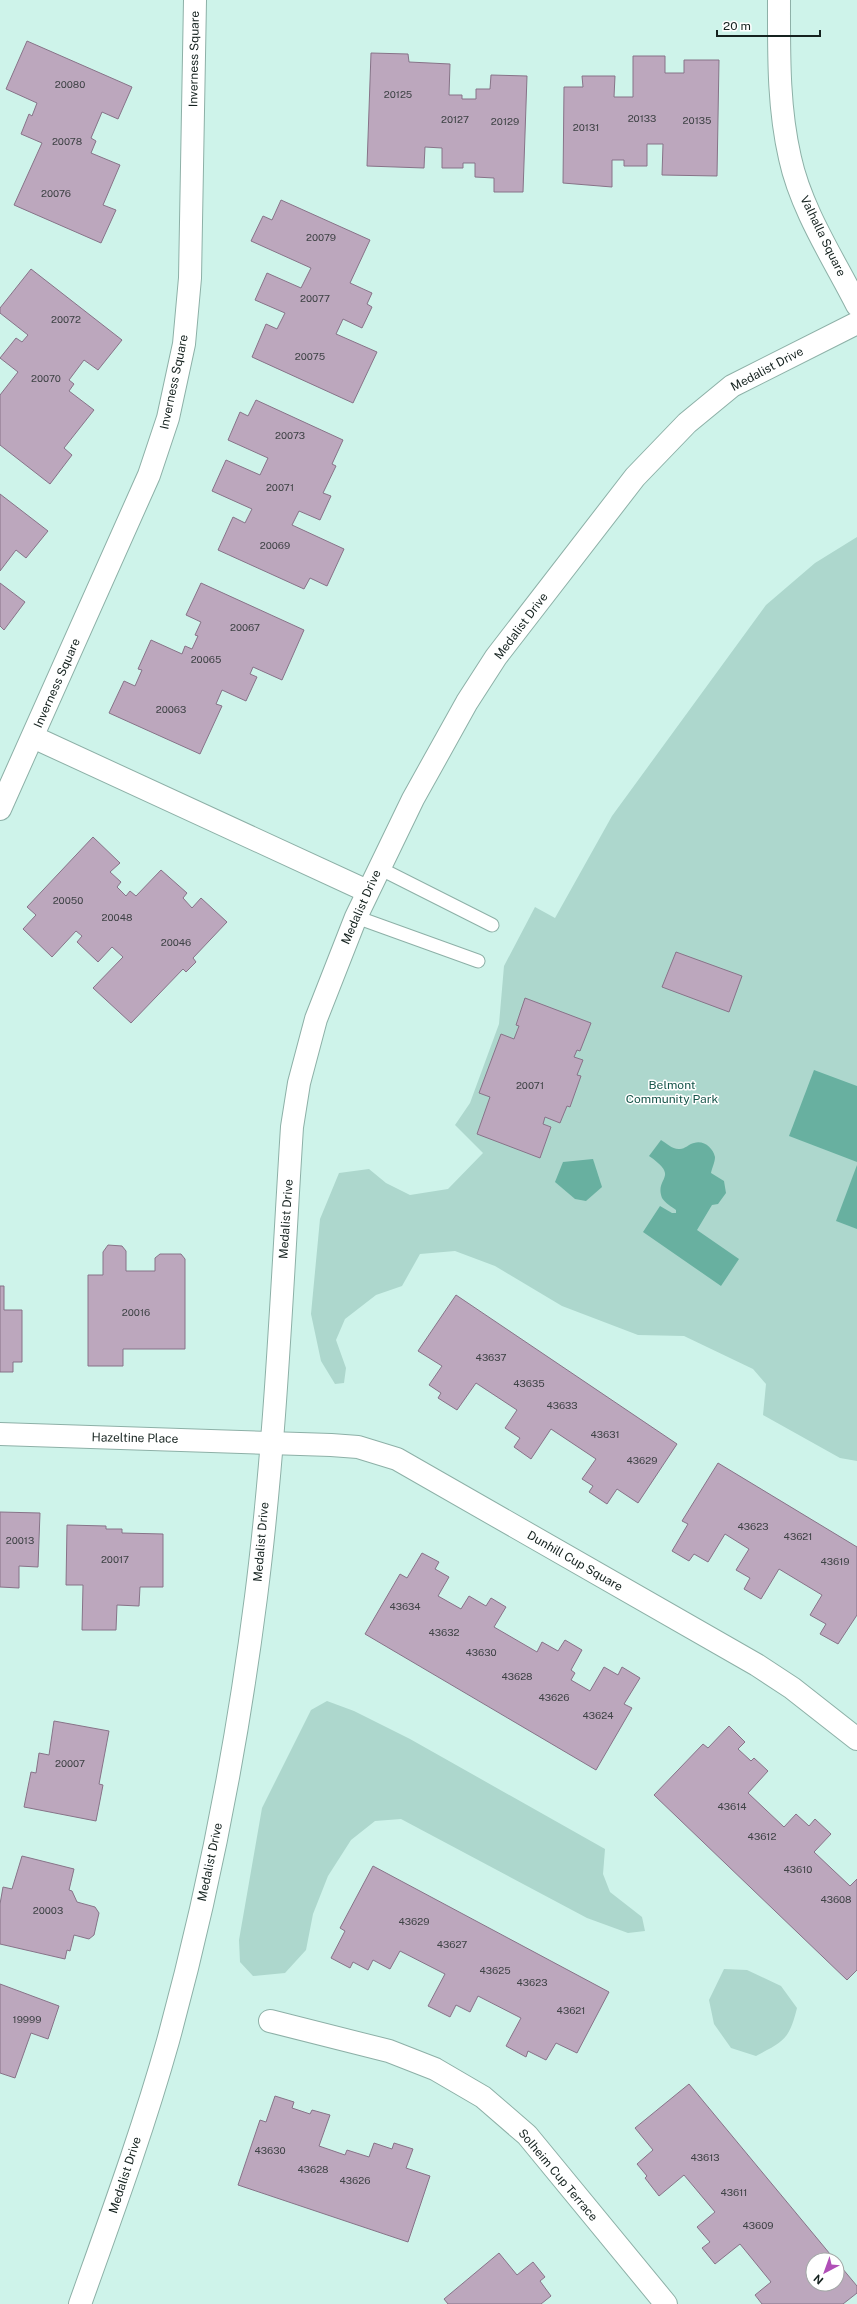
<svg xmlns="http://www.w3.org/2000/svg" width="857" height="2304" font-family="'Public Sans',sans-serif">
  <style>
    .green { fill: #add7cd }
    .water { fill: #68b0a0 }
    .building { fill: #bca7bd; stroke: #877388 }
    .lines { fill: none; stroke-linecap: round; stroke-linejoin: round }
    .lane-casing { stroke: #8db0a7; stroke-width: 15 }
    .street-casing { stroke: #8db0a7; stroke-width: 24 }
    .lane { stroke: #fff; stroke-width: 13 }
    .street { stroke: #fff; stroke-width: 22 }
    .labels { text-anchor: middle; stroke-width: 3; stroke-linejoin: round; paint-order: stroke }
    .number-label { font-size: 10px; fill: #3f4346 }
    .street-label { font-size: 12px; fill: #15221f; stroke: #fff }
    .park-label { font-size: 12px; fill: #17554a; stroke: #fff }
  </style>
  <rect width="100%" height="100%" fill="#cef3ea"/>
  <g class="green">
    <path d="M857,537V1461L840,1458L763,1415L766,1384L753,1369L684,1336L638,1335L562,1306L495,1266L455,1251L420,1254L402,1286L376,1295L345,1319L336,1340L346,1368L344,1383L335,1384L321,1361L311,1314L320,1219L339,1173L369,1169L386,1183L410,1195L448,1189L483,1153L455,1125L470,1103L499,1024L504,966L535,907L555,918L612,816L766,605L815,563Z"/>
    <path d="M327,1701L354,1711L410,1739L605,1849L603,1874L610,1892L642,1917L645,1931L628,1933L587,1918L401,1819L375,1821L351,1840L328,1876L313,1914L306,1950L285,1973L253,1976L240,1962L239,1940L262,1808L311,1710Z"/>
    <path d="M724,1969L747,1970L781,1986L797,2008C789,2040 784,2041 756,2056L731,2048L714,2024L709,2000Z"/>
  </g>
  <g class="water">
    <path d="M814,1070L857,1086V1162L789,1136Z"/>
    <path d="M661,1140C666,1143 673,1150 680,1149C685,1149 689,1144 694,1143C704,1140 713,1148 715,1157C715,1162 712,1168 711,1173L724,1181L726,1193L718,1204L712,1205L697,1230L739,1259L721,1286L643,1232L660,1206L672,1213H676V1210C672,1207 665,1203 662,1198C654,1177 681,1178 649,1156Z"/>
    <path d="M593,1159L602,1187L586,1201L575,1199L555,1182L563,1162Z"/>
    <path d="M857,1165V1229L836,1221Z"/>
  </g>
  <g class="building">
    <path d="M27,41L132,87L118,119L102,112L91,138L96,141L91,153L120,165L103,205L116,210L101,243L14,205L42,143L21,134L29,114L32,116L37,103L6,89Z"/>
    <path d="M371,53L408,54L409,62L450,64L449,95H462V99H476V89H490L491,75L527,76L523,192H494V178L475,177V163H463V168H442V148L425,147L424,168L367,166Z"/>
    <path d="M633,56H665V73H684V60H719L717,176L662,175L663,144H647V166H624V160H612V187L563,183L564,87H583L582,76H615L614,97H633Z"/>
    <path d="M281,200L370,240L350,283L372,293L367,304L372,307L362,328L343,319L336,334L377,352L353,403L252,357L266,324L277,329L285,313L255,300L267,273L301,288L311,268L251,241L263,216L272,220Z"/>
    <path d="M31,269L122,340L98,370L84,360L69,380L74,384L69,391L94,410L64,448L72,455L50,484L0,445V395L18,372L0,358L16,338L22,342L28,335L0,313V308Z"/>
    <path d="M256,400L343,440L332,464L336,466L323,493L331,496L320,520L299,511L292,525L344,549L327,586L310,578L304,589L218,550L233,517L245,523L252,509L212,491L226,460L260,475L268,458L228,440L240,412L248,416Z"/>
    <path d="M0,494L48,531L26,558L16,550L0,571Z"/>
    <path d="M0,583L25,602L4,630L0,626Z"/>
    <path d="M201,583L304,630L282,680L253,667L250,674L257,677L246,701L222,690L216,704L222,706L200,754L109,713L124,681L135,686L142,670L138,669L151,640L182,654L185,646L192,649L198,636L195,635L201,622L186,615Z"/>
    <path d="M93,837L120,863L110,872L121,882L117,887L126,896L130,891L136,896L161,870L187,893L183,898L192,908L201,898L227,922L193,958L196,962L186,972L183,969L131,1023L93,988L123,957L112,947L98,962L77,942L82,936L76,931L52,957L23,929L36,915L27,907Z"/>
    <path d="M676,952L742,976L729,1012L662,987Z"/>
    <path d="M525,998L591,1023L580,1051L577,1050L574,1057L583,1060L577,1075L581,1076L570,1107L567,1106L560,1123L545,1117L543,1124L551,1127L540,1158L477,1134L490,1097L479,1093L501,1034L514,1039L519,1026L516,1025Z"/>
    <path d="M108,1245L122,1246L126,1251V1271H155V1258L160,1254H181L185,1259V1349H123V1366H88V1275H103V1252Z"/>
    <path d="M0,1286H4V1310H22V1362H13V1372H0Z"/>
    <path d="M456,1295L677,1444L638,1503L617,1489L607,1504L589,1492L593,1486L582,1479L596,1459L551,1429L531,1459L514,1447L520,1438L505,1428L517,1410L476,1383L457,1410L438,1398L441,1393L429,1385L442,1366L418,1351Z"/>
    <path d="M718,1463L857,1547V1615L838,1644L820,1634L826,1624L810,1615L822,1595L779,1569L761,1599L744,1589L750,1578L736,1570L749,1549L725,1534L708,1562L694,1554L689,1561L672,1551L688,1524L682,1521Z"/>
    <path d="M0,1512L40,1513L38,1567L19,1566V1588L0,1587Z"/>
    <path d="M67,1525L106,1526V1529H122V1533L163,1534V1587H140L139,1606L117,1605L116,1630H82L83,1585H66Z"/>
    <path d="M422,1553L439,1562L435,1569L449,1577L438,1596L461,1609L469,1596L486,1606L491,1598L506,1607L494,1627L537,1652L542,1642L558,1651L565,1640L582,1650L571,1670L575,1673L571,1680L590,1691L604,1667L618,1675L622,1667L640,1678L624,1704L632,1708L596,1770L365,1634L400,1574L407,1578Z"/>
    <path d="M54,1721L109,1731L99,1784L103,1785L96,1821L24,1807L31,1772L36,1773L39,1753L49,1755Z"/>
    <path d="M729,1726L745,1742L738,1749L751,1761L754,1758L768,1771L748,1793L784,1827L796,1814L809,1826L815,1819L831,1834L814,1852L850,1886L857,1879V1970L847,1980L654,1795L703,1744L708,1748Z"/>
    <path d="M22,1856L74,1869L69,1890L72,1891L77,1902L95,1907L99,1913L94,1935L89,1939L74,1935L70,1951L67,1950L65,1959L0,1944V1904L3,1887L12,1889Z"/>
    <path d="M373,1866L609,1992L577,2053L556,2043L546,2060L528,2051L526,2057L506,2046L521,2018L478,1996L470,2012L456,2005L450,2017L428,2006L445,1974L400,1951L390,1969L373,1960L368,1970L353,1962L350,1968L331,1958L345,1931L340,1928Z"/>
    <path d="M0,1984L59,2006L48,2039L31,2033L15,2078L0,2073Z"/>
    <path d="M689,2084L835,2260H813V2284H837V2262L857,2286V2293L843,2304H762L755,2295L771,2282L740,2244L715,2264L702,2248L710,2242L697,2227L715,2212L684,2175L659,2196L645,2178L647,2176L637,2164L653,2150L635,2128Z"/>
    <path d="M275,2096L294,2102L292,2108L310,2114L312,2110L330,2115L319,2146L345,2155L347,2150L369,2157L374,2143L392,2149L394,2143L413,2149L406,2168L430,2176L408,2242L238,2185L260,2120L266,2122Z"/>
    <path d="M499,2253L517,2275L533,2262L545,2277L540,2281L551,2296L541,2304H448L444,2299Z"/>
  </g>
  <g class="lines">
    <defs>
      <g id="lane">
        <path d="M379,868L492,925"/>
        <path d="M356,917L478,961"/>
      </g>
      <g id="street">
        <path d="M779,0C779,53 778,106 790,158C801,209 833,258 857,305"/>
        <path d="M33,737L367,891"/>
        <path d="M0,809L149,475L168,418L184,344L190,278L195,0"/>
        <path d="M0,1434L331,1445L358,1447L397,1459L757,1665L792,1688L857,1739"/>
        <path d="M270,2021L389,2051L435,2069L483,2097L527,2135L666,2304"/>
        <path d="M80,2304C111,2217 143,2130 168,2041C208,1895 237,1746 256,1597C276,1441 282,1283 292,1127L299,1083L316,1019L356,917L413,799L467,702L496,657L635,477L687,423L732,386L857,323"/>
      </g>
    </defs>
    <use href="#lane" class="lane-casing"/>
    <use href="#street" class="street-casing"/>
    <use href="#lane" class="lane"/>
    <use href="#street" class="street"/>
  </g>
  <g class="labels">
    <g class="number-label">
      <text x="70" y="88">20080</text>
      <text x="398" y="98">20125</text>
      <text x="642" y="122">20133</text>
      <text x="455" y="123">20127</text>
      <text x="697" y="124">20135</text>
      <text x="505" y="125">20129</text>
      <text x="586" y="131">20131</text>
      <text x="67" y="145">20078</text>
      <text x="56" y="197">20076</text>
      <text x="321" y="241">20079</text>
      <text x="315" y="302">20077</text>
      <text x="66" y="323">20072</text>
      <text x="310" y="360">20075</text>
      <text x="46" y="382">20070</text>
      <text x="290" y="439">20073</text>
      <text x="280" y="491">20071</text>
      <text x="275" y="549">20069</text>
      <text x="245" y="631">20067</text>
      <text x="206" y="663">20065</text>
      <text x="171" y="713">20063</text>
      <text x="68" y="904">20050</text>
      <text x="117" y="921">20048</text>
      <text x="176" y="946">20046</text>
      <text x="530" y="1089">20071</text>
      <text x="136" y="1316">20016</text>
      <text x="491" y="1361">43637</text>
      <text x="529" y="1387">43635</text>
      <text x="562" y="1409">43633</text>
      <text x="605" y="1438">43631</text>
      <text x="642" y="1464">43629</text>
      <text x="753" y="1530">43623</text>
      <text x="798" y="1540">43621</text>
      <text x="20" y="1544">20013</text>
      <text x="115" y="1563">20017</text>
      <text x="835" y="1565">43619</text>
      <text x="405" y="1610">43634</text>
      <text x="444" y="1636">43632</text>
      <text x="481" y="1656">43630</text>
      <text x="517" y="1680">43628</text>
      <text x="554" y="1701">43626</text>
      <text x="598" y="1719">43624</text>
      <text x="70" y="1767">20007</text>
      <text x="732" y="1810">43614</text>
      <text x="762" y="1840">43612</text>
      <text x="798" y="1873">43610</text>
      <text x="836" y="1903">43608</text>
      <text x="48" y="1914">20003</text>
      <text x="414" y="1925">43629</text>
      <text x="452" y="1948">43627</text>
      <text x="495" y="1974">43625</text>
      <text x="532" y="1986">43623</text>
      <text x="571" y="2014">43621</text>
      <text x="27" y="2023">19999</text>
      <text x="270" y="2154">43630</text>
      <text x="705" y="2161">43613</text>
      <text x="313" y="2173">43628</text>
      <text x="355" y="2184">43626</text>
      <text x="734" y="2196">43611</text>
      <text x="758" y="2229">43609</text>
    </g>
    <g class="street-label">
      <text transform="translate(194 59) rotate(-89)" y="4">Inverness Square</text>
      <text transform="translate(823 236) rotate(64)" y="4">Valhalla Square</text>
      <text transform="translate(767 369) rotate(-28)" y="4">Medalist Drive</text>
      <text transform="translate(174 382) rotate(-78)" y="4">Inverness Square</text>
      <text transform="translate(521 626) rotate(-53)" y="4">Medalist Drive</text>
      <text transform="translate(57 683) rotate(-66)" y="4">Inverness Square</text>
      <text transform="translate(361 907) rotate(-66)" y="4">Medalist Drive</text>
      <text transform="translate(286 1219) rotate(-86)" y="4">Medalist Drive</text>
      <text transform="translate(135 1438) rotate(1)" y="4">Hazeltine Place</text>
      <text transform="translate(261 1542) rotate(-85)" y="4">Medalist Drive</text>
      <text transform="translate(575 1561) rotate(30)" y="4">Dunhill Cup Square</text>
      <text transform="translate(210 1862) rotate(-78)" y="4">Medalist Drive</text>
      <text transform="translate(125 2175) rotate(-72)" y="4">Medalist Drive</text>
      <text transform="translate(558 2175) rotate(50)" y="4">Solheim Cup Terrace</text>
    </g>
    <g class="park-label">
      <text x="672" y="1089">Belmont<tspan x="672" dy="14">Community Park</tspan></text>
    </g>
  </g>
  <g transform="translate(825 2272) rotate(221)"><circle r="19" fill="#ffffff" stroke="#a1a7a5"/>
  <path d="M0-3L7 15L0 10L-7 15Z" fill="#b04fb7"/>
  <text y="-6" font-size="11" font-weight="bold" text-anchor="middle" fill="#15221f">N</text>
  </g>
  <path d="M717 30v6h103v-6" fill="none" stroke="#15221f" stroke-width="2"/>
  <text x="723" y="30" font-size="12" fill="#15221f" stroke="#ffffff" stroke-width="3" paint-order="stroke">20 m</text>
</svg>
